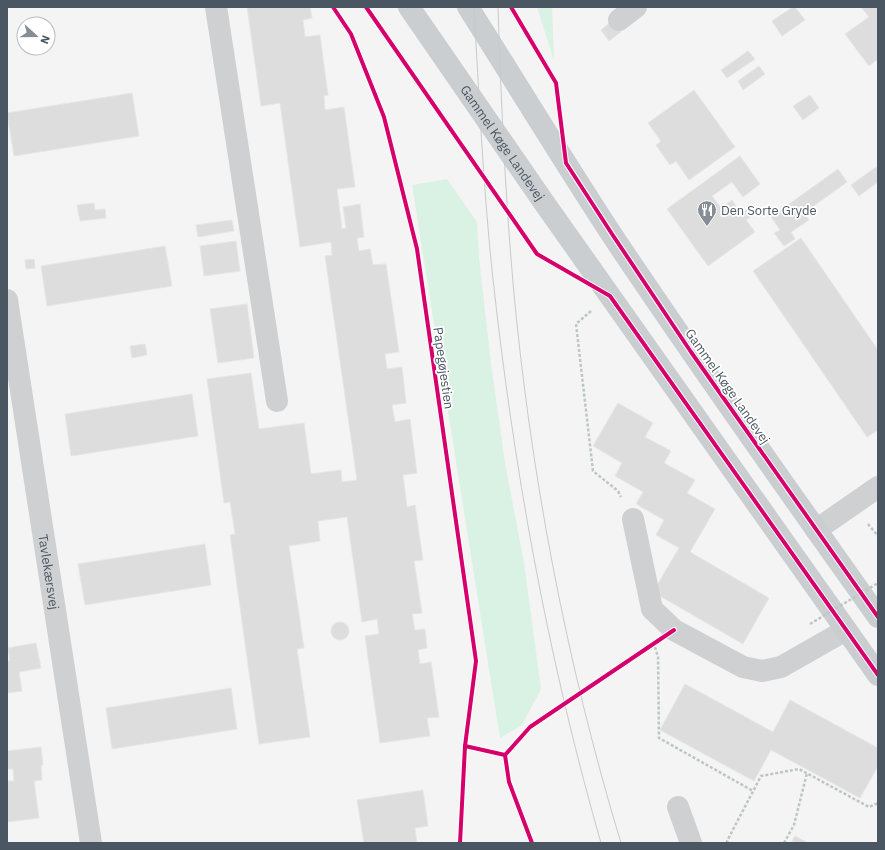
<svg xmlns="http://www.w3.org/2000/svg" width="885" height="850" font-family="'IBM Plex Sans',sans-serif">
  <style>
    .green { fill: #d9f2e3 }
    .building { fill: #ddddde; stroke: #e5e6e7 }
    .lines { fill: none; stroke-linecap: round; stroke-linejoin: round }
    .path { stroke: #bcc7c4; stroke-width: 2.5; stroke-dasharray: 3 2; stroke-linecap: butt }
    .minor { stroke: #ced0d2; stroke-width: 22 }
    .major { stroke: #caced1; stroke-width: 22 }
    .tram { stroke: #c9cacc; stroke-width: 1 }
    .path-bridge { stroke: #bcc7c4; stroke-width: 2.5; stroke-dasharray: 3 2; stroke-linecap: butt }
    .cycleway-casing { stroke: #fff; stroke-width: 6 }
    .cycleway { stroke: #d6006c; stroke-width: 4 }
    .labels { text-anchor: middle; stroke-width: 3.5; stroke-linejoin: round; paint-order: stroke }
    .street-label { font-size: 13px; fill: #4a5661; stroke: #fff }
    .poi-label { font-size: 13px; fill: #4a5661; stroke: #fff; text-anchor: start }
  </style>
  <rect width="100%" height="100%" fill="#f4f4f4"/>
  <g class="green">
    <path d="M537,7H552L554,61Z"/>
    <path d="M447,179L477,222L479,258L491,363L505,463L524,563L541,689L522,725L500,738L412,185Z"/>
  </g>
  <g class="building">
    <path d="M247,7H310L312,18L303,20L305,37L320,35L328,95L324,96L325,110L344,107L355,187L337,189L342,229L346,228L343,207L360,204L364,237L357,238L359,251L370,249L373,265L386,264L399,352L385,354L387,369L402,367L406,403L392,405L395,422L410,419L417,473L403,475L407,507L415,505L423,560L414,561L422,613L412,614L415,630L425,629L427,648L418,650L420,664L431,662L439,717L427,718L430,736L380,743L365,636L379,634L377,619L362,622L347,517L318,521L320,541L289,546L304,648L297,649L310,737L259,744L230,535L235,534L230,502L224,503L207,379L251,373L259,429L304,423L311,474L341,470L342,482L357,480L325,256L332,255L331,242L300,247L280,103L261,106Z"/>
    <path d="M793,7H795L805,20L782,36L772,21Z"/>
    <path d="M861,7H878V59L869,66L845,34L869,17Z"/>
    <path d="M612,21L621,32L609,41L601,30Z"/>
    <path d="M748,51L755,59L727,78L721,70Z"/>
    <path d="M759,66L765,74L743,90L738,81Z"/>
    <path d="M694,90L735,147L689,180L676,161L670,165L656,145L661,141L648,123Z"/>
    <path d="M132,93L139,136L14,156L7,113Z"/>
    <path d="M810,95L819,108L803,120L793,106Z"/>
    <path d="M740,156L760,184L743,197L732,182L712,196L721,208L732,200L741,214L747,209L752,216L746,220L755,232L708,266L667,209Z"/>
    <path d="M876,167L878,170V182L859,196L851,185Z"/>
    <path d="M838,169L847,182L804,213L809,220L791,232L795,239L784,246L774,233L780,230L771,217Z"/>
    <path d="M94,203L95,210L105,209L106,218L80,221L77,205Z"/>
    <path d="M232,220L234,231L198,237L196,225Z"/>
    <path d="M801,238L878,350V430L867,437L753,271Z"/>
    <path d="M236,241L240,271L204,276L200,246Z"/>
    <path d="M165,246L172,286L47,306L41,266Z"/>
    <path d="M34,259L35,268L26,269L25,260Z"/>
    <path d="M247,304L254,358L218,363L210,309Z"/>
    <path d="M145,344L147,355L132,358L130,346Z"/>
    <path d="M192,394L198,436L71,456L65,414Z"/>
    <path d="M618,403L653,423L645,437L671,451L664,463L695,480L687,493L715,509L690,552L769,598L743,644L653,592L679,548L656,535L664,520L636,504L643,492L615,476L622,463L593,446Z"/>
    <path d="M205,544L211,585L85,605L78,564Z"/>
    <circle cx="340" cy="631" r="9"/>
    <path d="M36,643L41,668L19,672L22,691L7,693V661H10L8,648Z"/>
    <path d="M685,684L773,732L790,700L878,748V766L860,798L771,750L754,781L660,730Z"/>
    <path d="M231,688L237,729L112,749L106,708Z"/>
    <path d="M41,747L43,765L41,766L42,780L34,781L39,818L7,822V781H14L13,769H8L7,751Z"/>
    <path d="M423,790L428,826L415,828L417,843H364L357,800Z"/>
    <path d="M795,836L808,843H791Z"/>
  </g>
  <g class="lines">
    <g class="path">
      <path d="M591,311L576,324L593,471L618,491L621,497"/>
      <path d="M868,524L878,536"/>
      <path d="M655,647L658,657L659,738L753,791"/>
      <path d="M728,843L727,841L761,776L799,769L869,807L878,803"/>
      <path d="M784,843L794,825L807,773"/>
    </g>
    <g class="minor">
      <path d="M216,7L277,401"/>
      <path d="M619,20L636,7"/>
      <path id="s1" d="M7,300L91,843"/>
      <path d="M633,519L652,609L674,630L743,667L762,671L781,667L846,630"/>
      <path d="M816,530L878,487"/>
      <path d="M678,807L691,843"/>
    </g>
    <g class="major">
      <path id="s2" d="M409,7L545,204L878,675"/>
      <path d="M468,7C516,83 563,160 612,235C698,364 788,490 878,617"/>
    </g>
    <g class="tram">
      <path d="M474,7C479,95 483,183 492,270C513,465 547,655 601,843"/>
      <path d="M498,7C501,99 505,191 513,283C530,471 566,662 621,843"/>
    </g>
    <path class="path-bridge" d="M810,624L878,583"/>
    <defs>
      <g id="cycleway">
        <path d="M333,7L351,34L384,117L417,249L476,661L465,746L505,755L509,782L532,843"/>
        <path d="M366,7L537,254L610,296L878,675"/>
        <path d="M511,7L556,83L566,163L612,234L691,352L878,617"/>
        <path d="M505,755L530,727L674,630"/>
        <path d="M460,843L465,746"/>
      </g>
    </defs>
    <use href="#cycleway" class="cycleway-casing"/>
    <use href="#cycleway" class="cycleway"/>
  </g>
  <defs>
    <symbol id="restaurant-pin" viewBox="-11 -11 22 30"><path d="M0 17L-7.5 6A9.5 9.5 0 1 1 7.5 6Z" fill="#868d94" stroke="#fff"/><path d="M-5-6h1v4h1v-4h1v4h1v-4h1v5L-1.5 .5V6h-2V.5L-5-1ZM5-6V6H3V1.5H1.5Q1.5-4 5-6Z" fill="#fff"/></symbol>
  </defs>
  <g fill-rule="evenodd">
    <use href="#restaurant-pin" x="696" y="199" width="22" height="30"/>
  </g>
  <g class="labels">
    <g class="street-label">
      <text dy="5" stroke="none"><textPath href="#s2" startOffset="165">Gammel Køge Landevej</textPath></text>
      <text transform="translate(444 368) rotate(82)" y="5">Papegøjestien</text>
      <text transform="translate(728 386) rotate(55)" y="5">Gammel Køge Landevej</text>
      <text dy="5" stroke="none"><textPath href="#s1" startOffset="275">Tavlekærsvej</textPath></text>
    </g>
    <g class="poi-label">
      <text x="721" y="215">Den Sorte Gryde</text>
    </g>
  </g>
  <rect width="885" height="850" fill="none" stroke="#4a5661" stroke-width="16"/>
  <g transform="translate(36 36) rotate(111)"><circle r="19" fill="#ffffff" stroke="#b7bbc0"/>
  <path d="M0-3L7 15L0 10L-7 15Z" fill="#868d94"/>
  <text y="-6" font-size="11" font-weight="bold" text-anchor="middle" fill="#4a5661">N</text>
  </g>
</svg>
